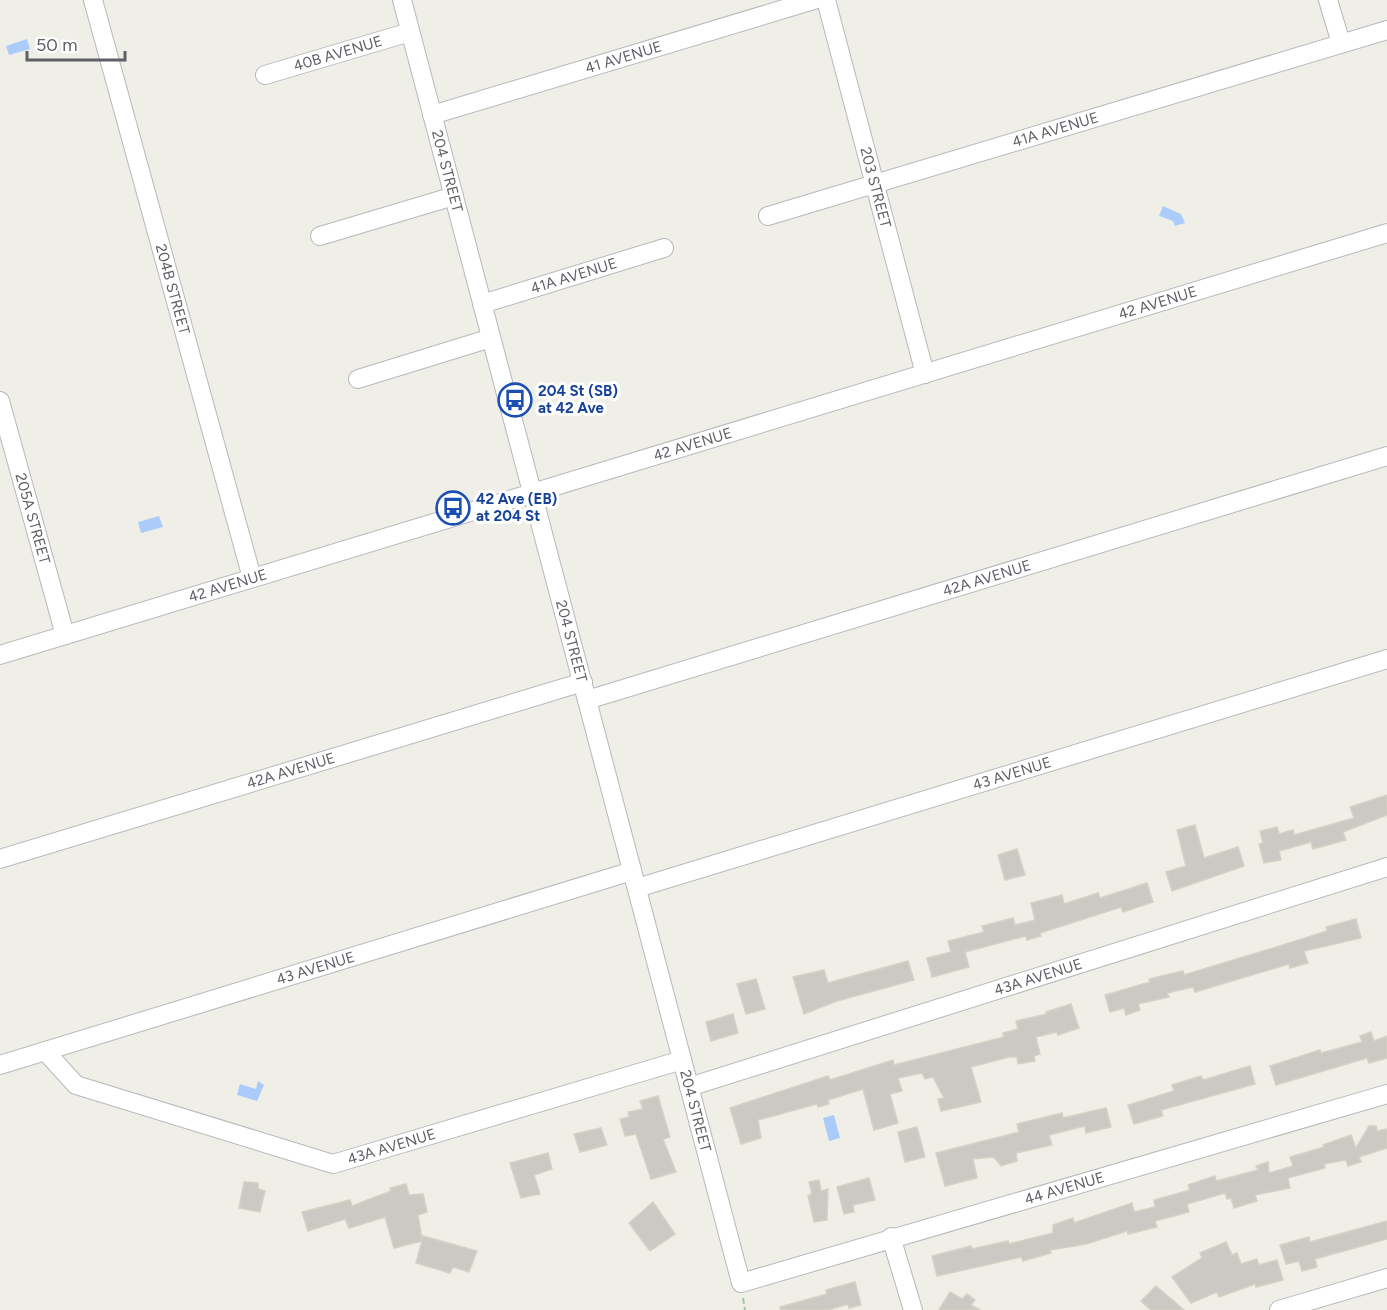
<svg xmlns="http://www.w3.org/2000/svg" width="1387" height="1310" font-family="Figtree,sans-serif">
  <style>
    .water { fill: #abccfb }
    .building { fill: #cbc9c4; stroke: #d4d2c5; stroke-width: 1.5 }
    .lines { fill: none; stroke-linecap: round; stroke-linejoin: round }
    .minor-casing { stroke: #b7b8bc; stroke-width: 20 }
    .path { stroke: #9ec6af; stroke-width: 2; stroke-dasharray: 6 3; stroke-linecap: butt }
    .minor { stroke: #fff; stroke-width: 18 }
    .labels { text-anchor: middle; stroke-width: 6; stroke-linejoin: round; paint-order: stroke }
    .street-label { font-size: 15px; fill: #5e6066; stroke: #fff }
    .transit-label { font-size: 15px; font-weight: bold; fill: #164399; stroke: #fff; text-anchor: start }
  </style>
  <rect width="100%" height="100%" fill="#efefe7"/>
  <g class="water">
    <path d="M27,39L30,49L9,55L6,46Z"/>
    <path d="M1163,206L1181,214L1185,223L1175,226L1173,221L1159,216Z"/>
    <path d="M159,516L163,527L141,533L138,522Z"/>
    <path d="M258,1081L264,1085L257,1101L237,1095L240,1084L256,1089Z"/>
    <path d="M834,1115L840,1138L829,1141L823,1118Z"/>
  </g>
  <g class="building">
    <path d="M1387,795V815L1343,832L1346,840L1313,849L1311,842L1279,851L1281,860L1264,863L1259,844L1263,843L1260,831L1277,827L1279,834L1293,830L1294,835L1354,818L1350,807Z"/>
    <path d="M1195,825L1204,858L1238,847L1244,866L1172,891L1166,872L1186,866L1177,830Z"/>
    <path d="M1017,849L1025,875L1005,880L998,855Z"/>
    <path d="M1147,883L1153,902L1123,912L1121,907L1040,933L1041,936L1027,940L1026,936L965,952L969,967L932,977L927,958L951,952L948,941L984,932L982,926L1013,918L1015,925L1035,920L1031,903L1062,895L1064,904L1098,893L1100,898Z"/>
    <path d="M1356,919L1361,938L1304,951L1308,963L1290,968L1289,964L1195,992L1193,987L1167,993L1169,997L1138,1004L1140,1010L1126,1015L1124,1008L1110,1012L1105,995L1150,982L1149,979L1183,971L1184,975L1283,945L1327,931L1326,927Z"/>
    <path d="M908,961L914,980L837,1001L804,1014L793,977L824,970L828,983Z"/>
    <path d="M756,979L765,1009L746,1014L737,984Z"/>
    <path d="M1071,1004L1079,1028L1058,1035L1057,1032L1036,1037L1040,1054L1034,1056L1035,1061L1018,1064L1017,1057H1009L971,1067L981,1102L941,1111L938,1099L944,1098L933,1077L925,1079L922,1073L898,1078L902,1091L890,1094L898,1123L874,1130L863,1089L828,1100L829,1104L818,1107L817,1104L758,1120L761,1138L741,1144L730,1108L828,1076L830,1080L893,1060L894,1065L1004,1037L1003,1033L1018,1029L1016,1021L1047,1014L1046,1012Z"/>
    <path d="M733,1014L738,1033L711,1041L706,1022Z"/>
    <path d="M1371,1032L1374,1041L1387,1036V1058L1369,1063L1367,1058L1276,1085L1270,1066L1320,1050L1321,1053L1362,1042L1360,1036Z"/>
    <path d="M1250,1066L1255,1084L1161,1110L1163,1116L1134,1124L1128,1105L1174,1091L1172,1085L1201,1076L1203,1080Z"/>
    <path d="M658,1096L670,1137L663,1139L676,1172L651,1179L636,1134L625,1136L620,1119L629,1117L628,1112L643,1109L640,1101Z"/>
    <path d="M1106,1108L1111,1127L1086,1133L1085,1126L1049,1135L1052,1145L1016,1153L1017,1161L1001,1166L994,1157L973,1159L977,1178L945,1186L936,1153L1019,1132L1017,1124L1062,1113L1063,1118Z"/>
    <path d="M1369,1126H1376L1377,1131L1387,1129V1148L1359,1157L1361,1162L1348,1166L1346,1160L1324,1164L1325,1168L1288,1178L1290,1188L1255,1195L1257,1201L1234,1208L1231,1198L1227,1199L1225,1193L1187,1204L1189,1212L1155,1221L1157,1227L1128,1234L1127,1231L1086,1244L1050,1250L1051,1253L1023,1261L1021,1257L937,1276L932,1256L971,1246L972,1249L1008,1241L1009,1244L1053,1233V1225L1073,1218L1074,1223L1132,1203L1134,1212L1155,1207L1154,1200L1190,1190L1188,1185L1215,1176L1216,1181L1258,1170L1256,1166L1268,1162L1269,1173L1293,1166L1290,1157L1324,1147L1323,1145L1351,1135L1356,1148Z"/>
    <path d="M917,1127L925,1157L905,1162L898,1132Z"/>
    <path d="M601,1128L607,1145L580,1152L574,1134Z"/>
    <path d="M548,1153L552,1169L534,1175L540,1194L521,1198L510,1163Z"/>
    <path d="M869,1178L875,1200L853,1205L854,1212L844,1214L837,1187Z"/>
    <path d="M819,1180L821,1191L828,1189L827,1220L814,1222L808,1196L812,1194L809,1182Z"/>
    <path d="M244,1182L258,1183V1189L265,1191L260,1212L239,1208Z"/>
    <path d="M406,1184L409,1195L423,1194L427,1212L418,1215L422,1239L423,1236L477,1251L469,1272L453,1267L450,1273L416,1263L422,1241L394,1248L385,1217L349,1228L345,1219L308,1231L302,1212L350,1200L352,1206L391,1191L390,1188Z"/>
    <path d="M653,1202L675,1234L650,1251L629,1223Z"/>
    <path d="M1387,1221V1239L1315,1259L1317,1267L1302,1271L1299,1261L1286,1264L1280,1245L1309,1237L1310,1242Z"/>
    <path d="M1226,1242L1232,1255L1237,1253L1241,1264L1257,1259L1259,1265L1277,1260L1283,1280L1256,1287L1255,1284L1219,1297L1217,1292L1191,1303L1172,1277L1202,1258L1200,1253Z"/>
    <path d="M855,1282L861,1305L849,1308L848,1304L828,1310H781L780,1307L827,1294L826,1290Z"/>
    <path d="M1156,1286L1184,1310H1151L1141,1301Z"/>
    <path d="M950,1292L962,1299L967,1294L975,1300L971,1305L980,1310H939Z"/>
  </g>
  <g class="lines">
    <defs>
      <g id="minor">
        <path id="s1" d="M93,0L252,578"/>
        <path id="s2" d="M402,0L741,1283L1387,1094"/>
        <path id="s3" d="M826,0L925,374"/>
        <path d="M1328,0L1341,43"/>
        <path id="s4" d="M265,75L410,32"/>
        <path id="s5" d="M432,115L814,0"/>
        <path id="s6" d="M768,216L1387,30"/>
        <path d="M320,236L454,196"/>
        <path id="s7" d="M482,304L664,248"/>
        <path d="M358,379L491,338"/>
        <path id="s8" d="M0,401L65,635"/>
        <path id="s9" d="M0,655L1387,233"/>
        <path id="s10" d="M587,700L1387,456"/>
        <path id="s11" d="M0,859L583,682"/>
        <path id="s12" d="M637,888L1387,659"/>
        <path id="s13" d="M45,1051L76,1085L333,1164L682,1060"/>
        <path id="s14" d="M0,1065L632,871"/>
        <path id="s15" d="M689,1087L1387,867"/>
        <path d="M891,1237L913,1310"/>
        <path d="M1279,1310L1387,1278"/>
      </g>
    </defs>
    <use href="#minor" class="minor-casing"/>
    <path class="path" d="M743,1298L745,1310"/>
    <use href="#minor" class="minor"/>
  </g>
  <defs>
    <symbol id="bus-ring" viewBox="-11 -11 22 22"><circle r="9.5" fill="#fff" stroke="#1a4fb4" stroke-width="1.5"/><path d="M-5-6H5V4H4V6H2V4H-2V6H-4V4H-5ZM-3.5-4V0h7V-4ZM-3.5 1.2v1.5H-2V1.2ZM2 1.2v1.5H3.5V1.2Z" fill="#1a4fb4"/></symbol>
  </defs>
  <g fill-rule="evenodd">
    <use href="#bus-ring" x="496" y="381" width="38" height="38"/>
    <use href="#bus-ring" x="434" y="489" width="38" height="38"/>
  </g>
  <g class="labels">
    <g class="street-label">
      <text dy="5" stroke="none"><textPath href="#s4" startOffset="76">40B AVENUE</textPath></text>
      <text dy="5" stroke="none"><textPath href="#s5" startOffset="200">41 AVENUE</textPath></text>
      <text dy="5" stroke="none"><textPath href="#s6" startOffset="300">41A AVENUE</textPath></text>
      <text dy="5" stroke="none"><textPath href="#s2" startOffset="177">204 STREET</textPath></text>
      <text dy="5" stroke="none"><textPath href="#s3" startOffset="194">203 STREET</textPath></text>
      <text dy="5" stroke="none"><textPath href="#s7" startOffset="96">41A AVENUE</textPath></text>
      <text dy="5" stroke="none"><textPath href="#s1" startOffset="300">204B STREET</textPath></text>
      <text dy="5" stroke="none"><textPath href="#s9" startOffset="1210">42 AVENUE</textPath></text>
      <text dy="5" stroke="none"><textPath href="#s9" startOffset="724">42 AVENUE</textPath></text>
      <text dy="5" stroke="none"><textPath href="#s8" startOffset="122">205A STREET</textPath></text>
      <text dy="5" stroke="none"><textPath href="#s10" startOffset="418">42A AVENUE</textPath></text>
      <text dy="5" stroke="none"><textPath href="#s9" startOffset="238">42 AVENUE</textPath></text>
      <text dy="5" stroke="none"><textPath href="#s2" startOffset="663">204 STREET</textPath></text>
      <text dy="5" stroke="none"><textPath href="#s11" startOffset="304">42A AVENUE</textPath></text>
      <text dy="5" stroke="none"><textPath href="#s12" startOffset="392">43 AVENUE</textPath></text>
      <text dy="5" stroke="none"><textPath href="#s14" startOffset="330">43 AVENUE</textPath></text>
      <text dy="5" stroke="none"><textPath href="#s15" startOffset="366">43A AVENUE</textPath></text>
      <text dy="5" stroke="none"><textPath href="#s2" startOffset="1149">204 STREET</textPath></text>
      <text dy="5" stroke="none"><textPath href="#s13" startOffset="376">43A AVENUE</textPath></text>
      <text dy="5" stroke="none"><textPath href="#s2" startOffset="1664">44 AVENUE</textPath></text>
    </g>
    <g class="transit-label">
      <text x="538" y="396">204 St (SB)<tspan x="538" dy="17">at 42 Ave</tspan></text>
      <text x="476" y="504">42 Ave (EB)<tspan x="476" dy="17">at 204 St</tspan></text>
    </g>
  </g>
  <path d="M27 51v9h98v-9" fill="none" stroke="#5e6066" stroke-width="3"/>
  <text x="36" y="51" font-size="18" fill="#5e6066" stroke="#ffffff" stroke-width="4.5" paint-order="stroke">50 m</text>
</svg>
